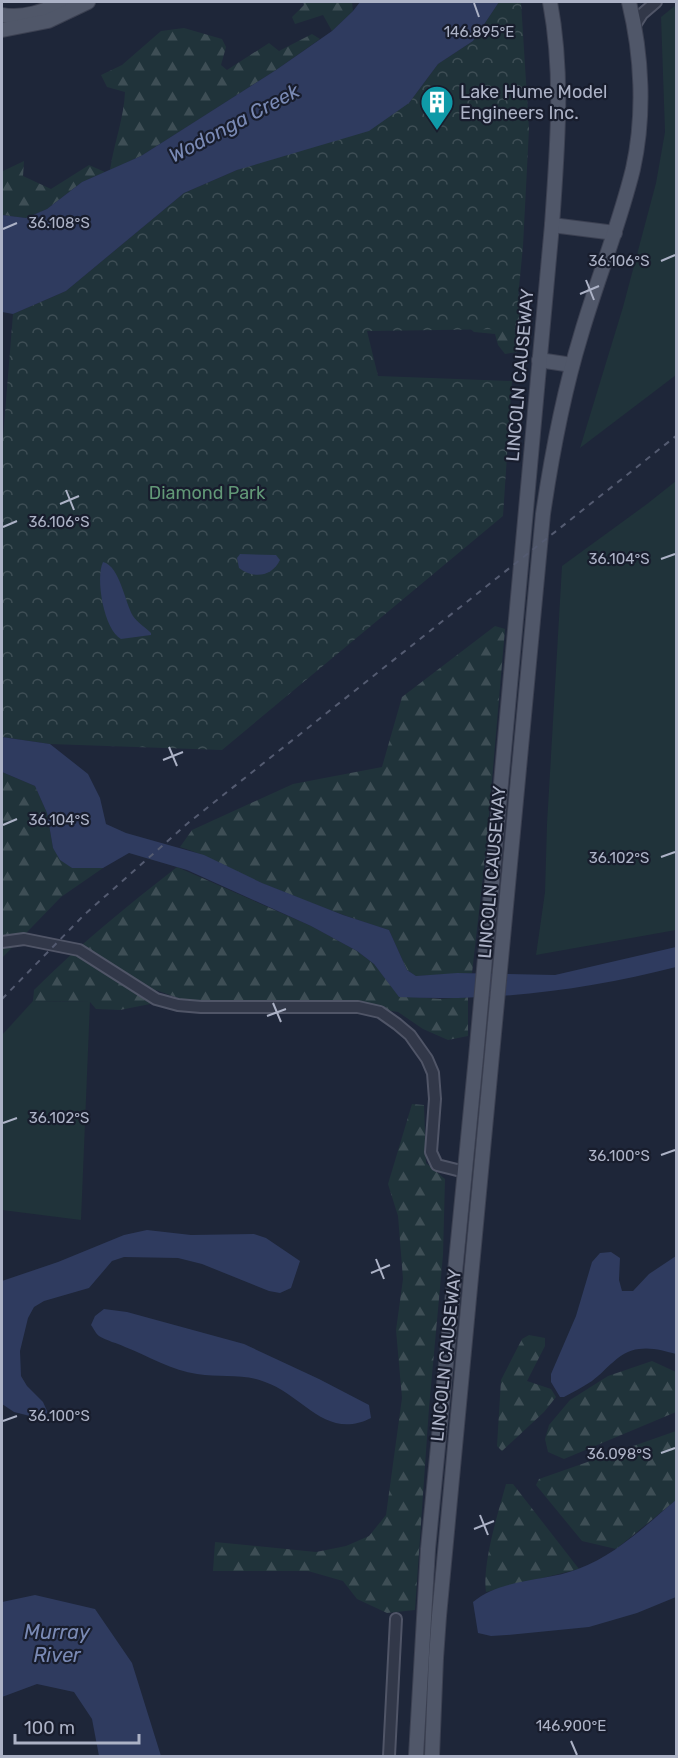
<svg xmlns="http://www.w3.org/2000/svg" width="678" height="1758" font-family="Rubik,sans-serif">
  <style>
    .grass { fill: #20333a }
    .forest { fill: url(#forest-firs) }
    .park { fill: url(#park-crowns) }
    .water { fill: #2f3b5f }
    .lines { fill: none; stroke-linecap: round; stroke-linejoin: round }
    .minor-casing { stroke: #505567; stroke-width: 14 }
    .major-casing { stroke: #3c4152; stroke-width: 16 }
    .minor { stroke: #323849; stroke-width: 10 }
    .major { stroke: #505769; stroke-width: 14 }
    .rail { stroke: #545b71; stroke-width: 2; stroke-dasharray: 6 6; stroke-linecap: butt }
    .ticks { fill: none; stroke: #acb2c6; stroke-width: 2 }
    .labels { text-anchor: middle; stroke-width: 4.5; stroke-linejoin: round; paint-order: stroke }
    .poi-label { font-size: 18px; fill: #acb2c6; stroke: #181d2d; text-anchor: start }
    .street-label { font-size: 18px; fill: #acb2c6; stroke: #181d2d }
    .park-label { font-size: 18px; fill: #629877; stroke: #181d2d }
    .water-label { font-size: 20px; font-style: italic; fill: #7a8ab5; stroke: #181d2d }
    .ticks-label { font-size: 15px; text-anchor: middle; fill: #acb2c6; stroke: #181d2d; stroke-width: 4.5; stroke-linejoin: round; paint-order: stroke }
  </style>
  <defs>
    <pattern id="forest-firs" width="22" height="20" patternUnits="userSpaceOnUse" patternTransform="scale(1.5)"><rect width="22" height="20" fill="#20333a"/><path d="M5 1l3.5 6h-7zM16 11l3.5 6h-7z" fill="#3e4e55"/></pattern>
    <pattern id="park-crowns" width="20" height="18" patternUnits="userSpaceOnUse" patternTransform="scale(1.5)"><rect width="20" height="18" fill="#20333a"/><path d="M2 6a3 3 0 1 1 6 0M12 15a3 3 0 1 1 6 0" fill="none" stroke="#3e4e55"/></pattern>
  </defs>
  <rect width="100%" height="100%" fill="#1e2639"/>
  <g class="grass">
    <path d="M676,5V375L580,448L623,307L656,183L665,132L661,17Z"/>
    <path d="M676,481V930L536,955L545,892L547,824L562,566L647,504Z"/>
    <path d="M33,1001L90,1002L81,1220L2,1210V1035Z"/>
  </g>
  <g class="forest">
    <path d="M303,2H352L353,11L332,31L323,15L295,24L292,17L304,5Z"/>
    <path d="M184,28L222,39L226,47L221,65L227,70L269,43L279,51L312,34L320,39L276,70L141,156L110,170C114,143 124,118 125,92L107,87L101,75L122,65L161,31Z"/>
    <path d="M24,161L23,176L51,189L89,165L105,172L82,182L47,209L26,218L2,215L3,171Z"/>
    <path d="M515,284L520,300L531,301L530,345L523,351L505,354L498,345L495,334L474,332L467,326Z"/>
    <path d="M495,626L505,629L486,850L472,973L416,976L407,970L389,930C347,917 305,901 264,884C236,872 210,856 180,847L192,830L293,784L382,767L402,697Z"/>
    <path d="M2,772L35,786L47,813L53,848L72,868H103L61,897L2,958Z"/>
    <path d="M177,867L311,926L357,951L374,964L399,996L440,999L468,997V1036L448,1040L423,1029L398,1012L341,1003L183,1000L156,990L150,1004L120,1010L96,1009L90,1002L33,1001L34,990C79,945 127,906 177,867Z"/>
    <path d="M412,1104L424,1105L426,1163L445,1179L443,1255L429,1408L415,1610L387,1613L357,1599L343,1581L308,1571H213L215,1542L316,1552L346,1546L369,1536L386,1515L402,1398L396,1330L403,1279L398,1216L388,1184Z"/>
    <path d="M529,1335L545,1338V1346L527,1381L551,1389L556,1397L544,1412L502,1451L497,1446L501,1380L522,1339Z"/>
    <path d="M652,1361L676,1372V1412L564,1459L548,1452L545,1439L549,1425L570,1400L608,1376Z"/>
    <path d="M676,1431V1500L616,1549L582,1541L536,1485L539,1479Z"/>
    <path d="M506,1484H513L579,1569L486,1592C482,1564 498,1513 506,1484Z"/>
  </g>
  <path class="park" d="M499,2H521L529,129L523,246L515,329L367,331L378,376L512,381L503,516L222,750L50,744L2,737V450L13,314L66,291L184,193L237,170L409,103L438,64L473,41Z"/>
  <g class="water">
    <path d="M360,2H499L473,41L438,64L409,103L369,131L237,170L184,193L66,291L13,314L2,312V215L26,218L47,209L82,182L141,156L276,70L332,31L353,11Z"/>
    <path d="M240,554L276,555L280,560C272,577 253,579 239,568L237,558Z"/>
    <path d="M103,562C120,566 125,603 133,616C137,622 146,628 151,633V635L121,639C104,630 95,578 103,562Z"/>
    <path d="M2,737L50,744L88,774L100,798L106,824L126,833L204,855L262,883L343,915L389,930L407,970L416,976L457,973L555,975L676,947V967C587,990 492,1002 399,997L374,964L357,951L311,926L187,870L129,853L103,868H72L60,860L53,848L47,813L35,786L2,772Z"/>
    <path d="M147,1230L191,1235L254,1234L266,1238L300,1261L291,1288L280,1293L269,1291L202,1264L178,1258L124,1257L112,1261L89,1288L44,1301L34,1307L28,1318L20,1351L21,1376L27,1386L43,1402L48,1413L38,1418L14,1412L2,1404V1281L58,1262L124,1235Z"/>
    <path d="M611,1252L620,1258L619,1280L622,1291H633L649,1274L676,1256V1354C665,1351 651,1347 639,1349C619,1351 607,1370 592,1381C583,1387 573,1392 564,1397H560L551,1382V1374L576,1316L592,1262L600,1253Z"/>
    <path d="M104,1309L127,1312L244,1344L319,1379L369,1405L371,1418C326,1441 303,1395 265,1382C243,1373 221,1378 197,1374C173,1371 148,1356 125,1347C117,1343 107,1341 99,1336C96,1334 94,1329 91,1325L95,1316Z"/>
    <path d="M676,1500V1597L637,1613L589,1627L507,1635L491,1636L478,1633L473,1602C501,1578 545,1582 578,1569C616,1555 646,1525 676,1500Z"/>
    <path d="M35,1595L95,1609L132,1663L161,1756H99L92,1719L74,1692L37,1684L2,1697V1602Z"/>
  </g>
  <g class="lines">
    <defs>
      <g id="minor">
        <path d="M635,25L642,14L656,2"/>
        <path d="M2,942L24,939L79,950L156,999L178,1005L201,1007H358L380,1012L397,1024L410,1035L427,1059L433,1073L435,1099L431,1152L437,1165L465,1172"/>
        <path d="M389,1756L396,1619"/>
      </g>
      <g id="major">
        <path d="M2,15C24,19 44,11 64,2"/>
        <path d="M2,30L48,21L88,2"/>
        <path d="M552,225L615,233"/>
        <path d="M539,360L572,365"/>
        <path d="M416,1756L428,1549L476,1057L552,225C557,150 564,76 550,2"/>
        <path d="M432,1756L436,1658L439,1616L543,514C552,453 563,394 581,335C597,280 619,226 633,169C645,115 642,55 629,2"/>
      </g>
    </defs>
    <use href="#minor" class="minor-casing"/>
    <use href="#major" class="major-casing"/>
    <use href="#minor" class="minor"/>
    <use href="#major" class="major"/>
    <path class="rail" d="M2,999L84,915L188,823L676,436"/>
  </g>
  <path class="ticks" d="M474,3L479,17M3,229L17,223M661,261L675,255M586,280L594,300M580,294L599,286M66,490L74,510M60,504L79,496M3,527L17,521M661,559L675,554M169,747L177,766M163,760L183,752M3,825L17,819M661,857L675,852M273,1003L281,1022M267,1016L286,1009M3,1123L17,1118M661,1155L675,1150M376,1259L384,1279M371,1273L390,1265M3,1421L17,1416M661,1453L675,1448M480,1515L488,1535M474,1529L494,1521M571,1741L577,1755"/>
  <defs>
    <symbol id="building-pin" viewBox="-11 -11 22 30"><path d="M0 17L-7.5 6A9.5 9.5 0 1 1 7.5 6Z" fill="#0f9aa8" stroke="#181d2d"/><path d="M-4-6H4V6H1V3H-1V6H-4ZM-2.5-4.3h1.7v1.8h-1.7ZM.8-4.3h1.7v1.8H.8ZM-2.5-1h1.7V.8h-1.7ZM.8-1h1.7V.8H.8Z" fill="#fff"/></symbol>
  </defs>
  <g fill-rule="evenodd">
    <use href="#building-pin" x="418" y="83" width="38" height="52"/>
  </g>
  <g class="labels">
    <g class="poi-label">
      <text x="460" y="98">Lake Hume Model<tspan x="460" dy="21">Engineers Inc.</tspan></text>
    </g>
    <g class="street-label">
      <text transform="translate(520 375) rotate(-85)" y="6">LINCOLN CAUSEWAY</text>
      <text transform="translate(492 872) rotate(-85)" y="6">LINCOLN CAUSEWAY</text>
      <text transform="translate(446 1355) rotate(-84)" y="6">LINCOLN CAUSEWAY</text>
    </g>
    <g class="park-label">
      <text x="207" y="499">Diamond Park</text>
    </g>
    <g class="water-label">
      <text transform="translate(234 123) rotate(-28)" y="7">Wodonga Creek</text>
      <text x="57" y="1639">Murray<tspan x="57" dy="23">River</tspan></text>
    </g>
  </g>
  <g class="ticks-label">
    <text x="479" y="37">146.895°E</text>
    <text x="59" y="228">36.108°S</text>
    <text x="619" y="266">36.106°S</text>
    <text x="59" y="527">36.106°S</text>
    <text x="619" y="564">36.104°S</text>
    <text x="59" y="825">36.104°S</text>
    <text x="619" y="863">36.102°S</text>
    <text x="59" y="1123">36.102°S</text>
    <text x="619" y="1161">36.100°S</text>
    <text x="59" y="1421">36.100°S</text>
    <text x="619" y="1459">36.098°S</text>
    <text x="571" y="1731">146.900°E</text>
  </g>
  <rect width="678" height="1758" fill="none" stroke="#acb2c6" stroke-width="6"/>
  <path d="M15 1734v9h124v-9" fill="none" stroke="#acb2c6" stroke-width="3"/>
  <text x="24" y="1734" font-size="18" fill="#acb2c6" stroke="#181d2d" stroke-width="4.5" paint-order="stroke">100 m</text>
</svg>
